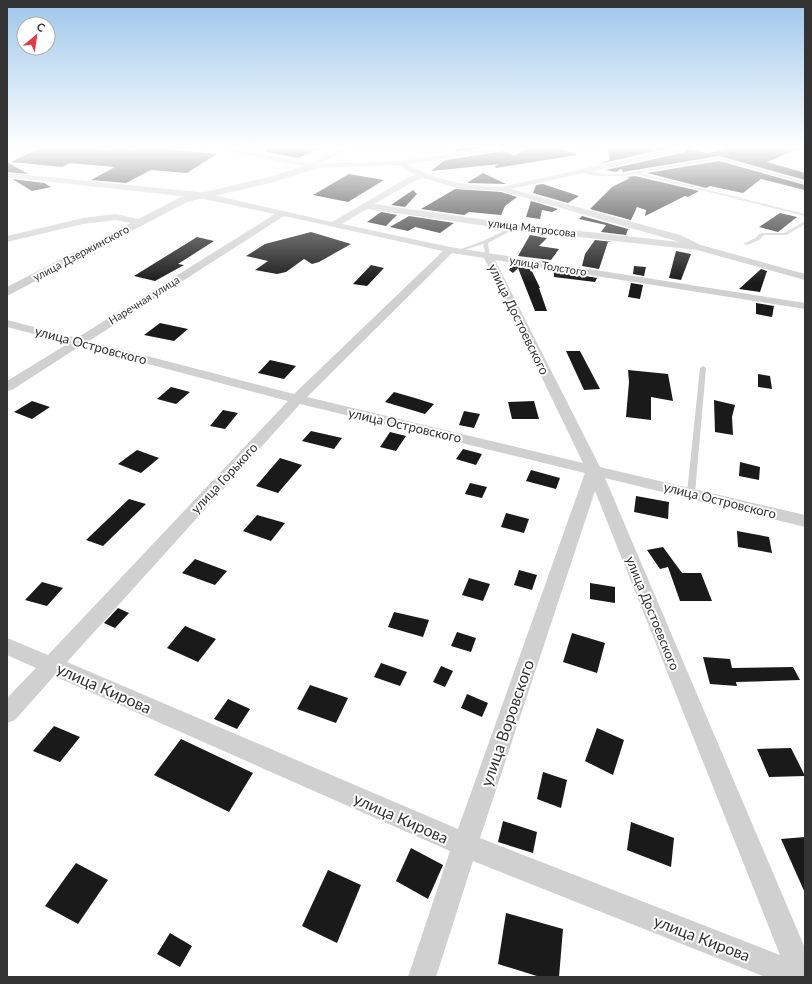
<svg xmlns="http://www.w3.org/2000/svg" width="812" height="984" font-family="Lato,sans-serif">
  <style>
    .green { fill: #e6ecdf }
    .building { fill: #1a1a1a }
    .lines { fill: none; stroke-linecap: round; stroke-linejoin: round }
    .service { fill: #d0d0d0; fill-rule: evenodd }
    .minor { fill: #d0d0d0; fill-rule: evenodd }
    .tertiary { fill: #d0d0d0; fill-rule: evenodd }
    .labels { text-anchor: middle; stroke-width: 4; stroke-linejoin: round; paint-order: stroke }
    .far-street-label { font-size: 11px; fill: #333; stroke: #fff }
    .street-label { font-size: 13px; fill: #333; stroke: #fff }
    .near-street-label { font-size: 16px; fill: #333; stroke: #fff }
  </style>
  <rect width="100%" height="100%" fill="#fff"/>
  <path class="green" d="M329,146H340V149L313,163L309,162L330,148Z"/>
  <g class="building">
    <path d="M44,146L108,150L113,147L136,150L141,147L217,154L187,173L151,170L126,183L91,180L115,167L70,163L62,167L11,162Z"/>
    <path d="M267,146H324L298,158L266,152Z"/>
    <path d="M453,146H495L455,152L457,150Z"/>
    <path d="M551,146H556L577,155L496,168L495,166L500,164L431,171L445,160L505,151L514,156L523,150Z"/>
    <path d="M618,146H678L599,164L610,160L607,148Z"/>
    <path d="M726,146H805L767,162L805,173V180L719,156L623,172L621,169L616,172L606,170L685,152L686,149L707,153L725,149Z"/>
    <path d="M719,161L805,185V190L761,179L743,193L710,186L706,188L647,173Z"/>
    <path d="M7,162L28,174L7,172Z"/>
    <path d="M483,173L506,184L467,183Z"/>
    <path d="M349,174L384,180L348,202L313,195Z"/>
    <path d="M635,176L699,191L688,197L685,196L645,216L646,210L637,207L631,220L590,209L612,187L630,178L627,177Z"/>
    <path d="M12,179L44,183L51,187L32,191Z"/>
    <path d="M543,184L579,196L568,203L533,193L536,185Z"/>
    <path d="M455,189L501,192L517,197L505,206L501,215L469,212L464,215L421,209Z"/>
    <path d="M413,190L417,194L405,207L391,205Z"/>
    <path d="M531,201L558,209L552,212L542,210L540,219L526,217Z"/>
    <path d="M381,212L397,215L386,226L367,222Z"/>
    <path d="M780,213L797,217L778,232L759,227Z"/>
    <path d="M409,216L454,223L440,233L415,227L408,231L390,227Z"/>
    <path d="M582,216L628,229L626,235L601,232L606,225L579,219Z"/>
    <path d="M311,232L351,244L319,262L312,264L304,259L286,272L277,274L255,270L268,261L246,256L265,244Z"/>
    <path d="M530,235L547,238L539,246L559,249L551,260L518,256Z"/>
    <path d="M197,237L214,241L178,264L184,265L155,281L134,276Z"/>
    <path d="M595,240L613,242H608L599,269L582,266L585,254Z"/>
    <path d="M676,251L691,254L681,280L669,278Z"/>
    <path d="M513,264L524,266L526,269L530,267L540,288H539L547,311H535L518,268L513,273L509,270Z"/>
    <path d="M371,265L384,268L367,286L353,284Z"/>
    <path d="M634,266L646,267L644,276L633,274Z"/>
    <path d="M761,269L767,271L760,292L739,289Z"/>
    <path d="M554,272L557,271L597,278L595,282L554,277Z"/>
    <path d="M631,283L643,285L640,299L628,297Z"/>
    <path d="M756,303L774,306L772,317L756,314Z"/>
    <path d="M160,323L188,329L174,341L144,335Z"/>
    <path d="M566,351H580L600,389L584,390Z"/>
    <path d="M270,360L296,366L284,379L258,373Z"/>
    <path d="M628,370L668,374L673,401L651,397V420L626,417L629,382Z"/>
    <path d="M758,374L770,376L772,389L758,387Z"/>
    <path d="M171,387L190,392L176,404L157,399Z"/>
    <path d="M394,392L415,398L434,404L425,414L385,402Z"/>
    <path d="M714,400L735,405L732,417L733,435L715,432Z"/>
    <path d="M32,401L50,407L32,419L14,412Z"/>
    <path d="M534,401L539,419H512L508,402Z"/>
    <path d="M223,410L238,413L225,429L210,426Z"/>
    <path d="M464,411L480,414L474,428L459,425Z"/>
    <path d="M311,431L342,438L334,449L302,441Z"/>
    <path d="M390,432L406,436L396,451L380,447Z"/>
    <path d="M463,449L482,454L476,465L456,459Z"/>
    <path d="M137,450L159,458L141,473L118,464Z"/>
    <path d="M280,458L302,465L278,493L256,486Z"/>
    <path d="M740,462L760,467L759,480L739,476Z"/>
    <path d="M531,470L560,478L556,489L526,481Z"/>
    <path d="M470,483L487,487L482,498L465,494Z"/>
    <path d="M636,496L669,502L668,519L634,512Z"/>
    <path d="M129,499L146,504L103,546L86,540Z"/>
    <path d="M506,513L529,519L524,533L501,527Z"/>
    <path d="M257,515L285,523L271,541L243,531Z"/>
    <path d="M737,531L769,537L772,553L738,547Z"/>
    <path d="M663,547L682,573H701L712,601H680L668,567L660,569L647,550Z"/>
    <path d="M195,559L227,571L215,585L182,573Z"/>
    <path d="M519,570L537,575L532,590L514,585Z"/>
    <path d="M469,578L490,584L483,601L462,595Z"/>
    <path d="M42,582L63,588L47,606L25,600Z"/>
    <path d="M590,583L615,587V603L590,599Z"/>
    <path d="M118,608L129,613L115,628L104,623Z"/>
    <path d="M394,612L429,620L423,637L388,627Z"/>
    <path d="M185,626L216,639L198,662L167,648Z"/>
    <path d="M457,632L476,638L471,652L451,646Z"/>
    <path d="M572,633L605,643L597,673L563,662Z"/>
    <path d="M703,657L730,659L732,668L793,667L800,680L736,682L737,686L710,684Z"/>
    <path d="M381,663L407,672L400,686L374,677Z"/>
    <path d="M441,666L453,671L445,687L433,682Z"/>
    <path d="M310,685L348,698L336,723L297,709Z"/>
    <path d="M467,694L488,703L482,717L461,708Z"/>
    <path d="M228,699L250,709L237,729L214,719Z"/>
    <path d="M54,726L80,737L60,762L33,751Z"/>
    <path d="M597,728L624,740L613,775L585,761Z"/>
    <path d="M181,739L253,773L229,812L154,775Z"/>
    <path d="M791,748L805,776L769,777L757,749Z"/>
    <path d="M543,772L567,780L561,808L537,799Z"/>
    <path d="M503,821L537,832L533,853L498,842Z"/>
    <path d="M631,822L674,838L671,867L627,850Z"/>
    <path d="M805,837V893L781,839Z"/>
    <path d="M411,848L443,865L428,899L396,881Z"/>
    <path d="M76,863L108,880L78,924L45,906Z"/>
    <path d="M328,870L361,885L337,943L302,926Z"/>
    <path d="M506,913L563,929L559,977H540L498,964Z"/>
    <path d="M170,933L192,946L180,967L157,954Z"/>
  </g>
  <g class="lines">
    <g class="service">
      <path d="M343,146H347L345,151L312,166L309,165L342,149Z"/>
      <path d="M719,157L805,182V184L719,159L640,173L805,214V216L635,174C618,177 594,178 579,171L581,170L606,174H621Z"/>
      <path d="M805,221V224L787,235H764L759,240L747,245L743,244L755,238L761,233H784Z"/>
      <path d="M514,226L518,227L488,243L490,257L486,256L483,244L458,252L456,251L483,241Z"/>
      <path d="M703,366L706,368L695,493L691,496L687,493L700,368Z"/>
    </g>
    <g class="minor">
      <path d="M186,146L231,148L314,164L399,161L506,146H522L519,148L407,164C437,181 467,186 501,187L682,147H685V151L511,189L680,235L701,245L805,274V280L697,250L516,230L367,209L342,224L450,247L805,303V309L495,260L600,467L805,515V527L605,478L805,948V977H765L473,861L436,977H408L450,851L54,676L15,720L7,723V698L36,668L7,655V638L48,655L288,401L80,346L12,390L7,391V381L69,343L7,327V320L77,338L275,214L199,198L7,177V173L199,192L332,222L409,177L416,175L398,165L314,168L231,152L190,148ZM423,178L460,189L501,191L680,242L516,224L374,204L415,181ZM284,216L443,251L294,394L89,341ZM452,253L484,258L583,463L307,397ZM300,404L585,473L458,829L67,662ZM595,491L780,955L480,838Z"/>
      <path d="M116,214L142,220L144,222L139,225L116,220L83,224L7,242V236L83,218Z"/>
    </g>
    <path class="tertiary" d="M314,163L319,166L317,168L271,183L187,202L7,296V287L179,198L265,178Z"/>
  </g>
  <linearGradient id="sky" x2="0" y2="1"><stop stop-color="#9ec6ea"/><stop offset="0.52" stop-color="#fff"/><stop offset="1" stop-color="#fff" stop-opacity="0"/></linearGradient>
  <rect width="812" height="283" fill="url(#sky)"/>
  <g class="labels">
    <g class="far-street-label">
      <text transform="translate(532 228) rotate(7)" y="4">улица Матросова</text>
      <text transform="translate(81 253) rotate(-28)" y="4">улица Дзержинского</text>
      <text transform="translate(548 266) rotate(9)" y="4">улица Толстого</text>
      <text transform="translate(144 300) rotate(-32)" y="4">Наречная улица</text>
    </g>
    <g class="street-label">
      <text transform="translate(519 319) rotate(64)" y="5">улица Достоевского</text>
      <text transform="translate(91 345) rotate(15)" y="5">улица Островского</text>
      <text transform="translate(405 425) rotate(13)" y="5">улица Островского</text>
      <text transform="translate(224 478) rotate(-47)" y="5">улица Горького</text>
      <text transform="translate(720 500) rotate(14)" y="5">улица Островского</text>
      <text transform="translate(653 613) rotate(68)" y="5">улица Достоевского</text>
    </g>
    <g class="near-street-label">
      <text transform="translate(104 688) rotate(24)" y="6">улица Кирова</text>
      <text transform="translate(507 723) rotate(-71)" y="6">улица Воровского</text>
      <text transform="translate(401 818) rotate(24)" y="6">улица Кирова</text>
      <text transform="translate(702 938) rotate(21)" y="6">улица Кирова</text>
    </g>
  </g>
  <rect width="812" height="984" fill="none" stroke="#333333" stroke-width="16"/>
  <g transform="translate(36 36) rotate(29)"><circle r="19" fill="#ffffff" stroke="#adadad"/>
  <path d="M0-3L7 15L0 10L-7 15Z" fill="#e63946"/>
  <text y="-6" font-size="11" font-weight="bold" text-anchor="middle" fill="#333333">С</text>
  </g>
</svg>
